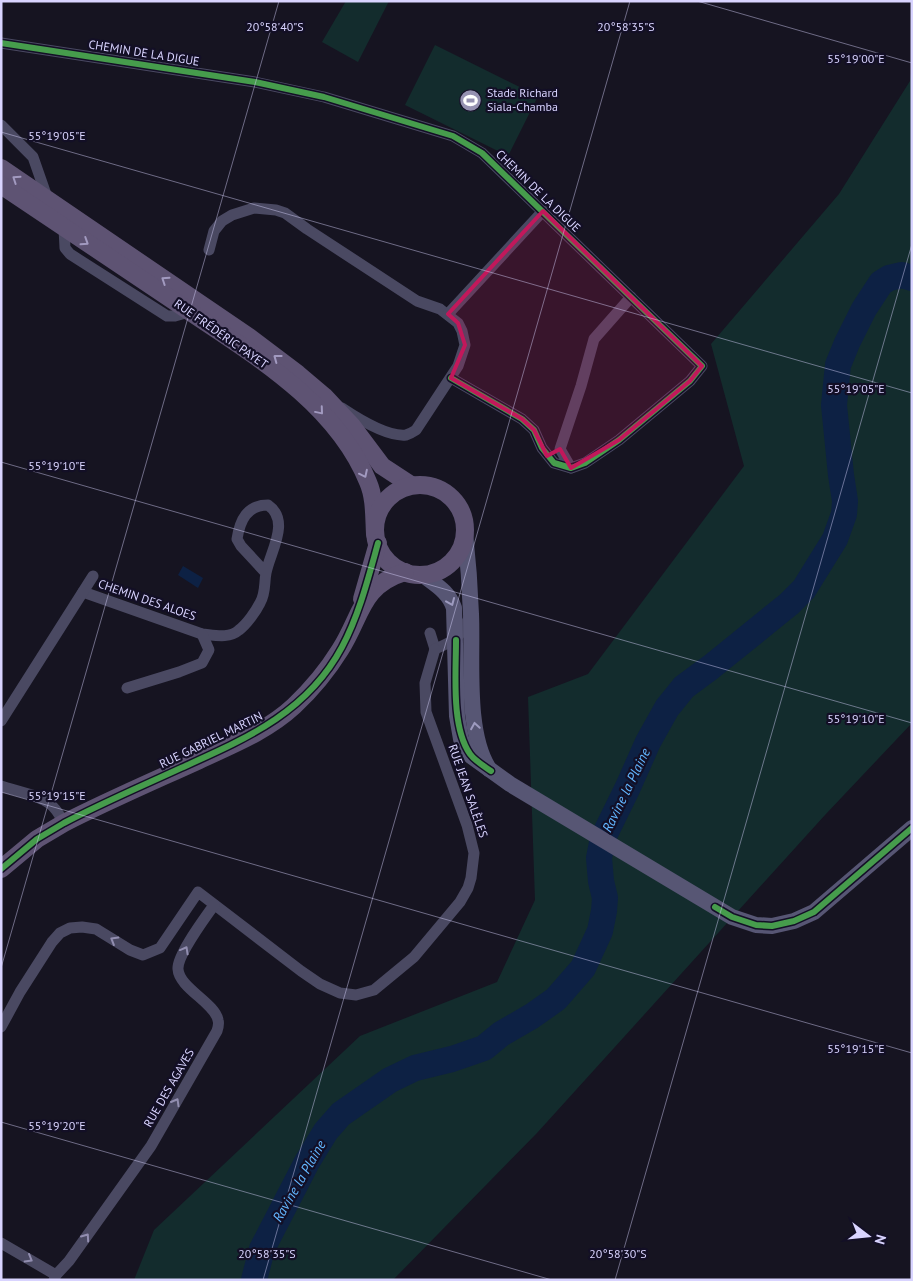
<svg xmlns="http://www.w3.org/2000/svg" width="913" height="1281" font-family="'PT Sans',sans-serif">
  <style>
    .green { fill: #132c2d }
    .water { fill: #0d2144 }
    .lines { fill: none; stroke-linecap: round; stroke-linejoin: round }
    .river { stroke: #0d2144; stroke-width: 26 }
    .minor { stroke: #4a4962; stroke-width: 11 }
    .secondary { stroke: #575674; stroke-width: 16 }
    .primary { stroke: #5e5373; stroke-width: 18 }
    .cycleway-casing { stroke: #130f26; stroke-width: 9 }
    .cycleway { stroke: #469c4c; stroke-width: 6 }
    .oneway { stroke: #a29ac0 }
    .oneway2 { stroke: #9e9bc0 }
    .oneway3 { stroke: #928eb0 }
    .marked { fill: #c2185b; fill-opacity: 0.2; stroke: #c2185b; stroke-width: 4; stroke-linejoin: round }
    .ticks { fill: none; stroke: #d9d4ff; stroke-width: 1; stroke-opacity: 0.45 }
    .labels { text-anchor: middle; stroke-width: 4.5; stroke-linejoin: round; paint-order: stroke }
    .street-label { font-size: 12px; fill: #d9d4ff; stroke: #130f26 }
    .poi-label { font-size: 12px; fill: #d9d4ff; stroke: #130f26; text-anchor: start }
    .water-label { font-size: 14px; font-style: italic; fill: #62b6ff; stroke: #130f26 }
    .ticks-label { font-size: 12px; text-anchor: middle; fill: #d9d4ff; stroke: #130f26; stroke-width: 4.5; stroke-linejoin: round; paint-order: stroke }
  </style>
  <rect width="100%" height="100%" fill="#161421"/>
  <g class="green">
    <path d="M346,1H389L358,62L322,42Z"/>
    <path d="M435,45L538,96L508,156L405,105Z"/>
    <path d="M912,65V723L825,815L537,1133L393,1280H134L154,1230L360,1036L497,982L535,900L528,697L588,674L744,466L711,344L839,194L910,81Z"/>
  </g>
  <path class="water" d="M183,566L203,578L198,588L178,575Z"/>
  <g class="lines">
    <path class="river" d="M254,1280L262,1249L307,1162L326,1131L341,1114L390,1080L415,1068L452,1059L484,1048L501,1034L532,1016L556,999L583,968L600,931L604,911L605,898L601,881L599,858L603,838L628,787L648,742L667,708L684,687L711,667L789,604L804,589L835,539L844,514L845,501L841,475L834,405L838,365L847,343L864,309L881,283L889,278L902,275L912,278"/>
    <g class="minor">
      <path d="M1,43L255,82L324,97L453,136L482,153L702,366L690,381L619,440L585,463L571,468L554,463L542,448L534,430L522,419L451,378"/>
      <path d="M1,125L33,157L48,200"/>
      <path d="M64,228L65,248L70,254L167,316H175L189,312"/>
      <path d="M209,250L214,231L222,221L232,215L254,208L276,210L285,213L307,229L417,301L440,309L458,323L462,331L465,345L458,366L416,430C413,432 409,434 406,435C387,437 357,418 342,408"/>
      <path d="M448,314L543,211"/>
      <path d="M571,468L560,449L581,386L594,339L631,297"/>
      <path d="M83,592L202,634C214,635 229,639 239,630C247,624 256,611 260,603C266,593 264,583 266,573C270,552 291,521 268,505C247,505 240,520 237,539L241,546L266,573"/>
      <path d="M430,633L435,649"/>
      <path d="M435,649C457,640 459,638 470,616"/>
      <path d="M127,688L179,672L202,663L209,650L202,634"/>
      <path d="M1,721L93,576"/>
      <path d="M1,786C16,791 37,794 50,804C56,808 60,816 64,823"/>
      <path d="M1,1027L20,992L52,942L60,933L70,928L82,927L96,929L130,950L143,955L160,948L198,892L301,971L320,984L340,993L356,995L374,990L414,957L460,902L468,888L471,878L474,853L467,825L426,712L425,683L435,649"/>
      <path d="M1,1243L56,1275"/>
      <path d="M54,1280L56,1275L69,1261L151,1146L217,1031C218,1028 219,1023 218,1020C215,1003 179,988 178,969C177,955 205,918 214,905"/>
    </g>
    <g class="secondary">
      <path d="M465,533C468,560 470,587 471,614C473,659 465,732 489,769"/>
      <path d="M423,575C436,585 449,592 454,608L457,716L461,739L471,756L510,784L732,917L756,925L772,926L794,921L814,912L912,828"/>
    </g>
    <g class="primary">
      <path d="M1,168L249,337L298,374L324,396L352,426L382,466L411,485"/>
      <path d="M1,185C60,225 119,264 177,303C247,351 335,400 368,482C375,498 374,517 375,534"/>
      <circle cx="420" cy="530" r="45"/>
      <path d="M362,599L378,543"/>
      <path d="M1,869L37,839L64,823C107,801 151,782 195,762C229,746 266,732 294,706C312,689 327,671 340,650C362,616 360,586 405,572"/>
    </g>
    <defs>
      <g id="cycleway">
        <path d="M1,43L255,82L324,97L453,136L482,153L702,366L690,381L619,440L585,463L571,468L554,463L542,448L534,430L522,419L451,378"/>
        <path d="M456,640C456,673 451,727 470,754C475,761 484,766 491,771"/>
        <path d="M1,869L37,839L64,823C102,803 142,786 181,768C245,739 307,713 342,647C359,615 368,579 378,543"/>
        <path d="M715,907L732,917L756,925L772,926L794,921L814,912L912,828"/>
      </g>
    </defs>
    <use href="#cycleway" class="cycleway-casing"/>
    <use href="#cycleway" class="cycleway"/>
  </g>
  <defs><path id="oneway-chevron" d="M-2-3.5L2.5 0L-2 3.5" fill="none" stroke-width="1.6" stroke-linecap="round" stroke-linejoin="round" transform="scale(1.25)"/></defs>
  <g class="oneway">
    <use href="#oneway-chevron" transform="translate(16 179) rotate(-146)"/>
    <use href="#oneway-chevron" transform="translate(85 242) rotate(33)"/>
    <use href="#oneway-chevron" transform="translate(165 280) rotate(-146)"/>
    <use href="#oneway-chevron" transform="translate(277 358) rotate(-143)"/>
    <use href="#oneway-chevron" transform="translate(320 411) rotate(50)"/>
    <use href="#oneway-chevron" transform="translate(364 474) rotate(64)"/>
  </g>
  <g class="oneway2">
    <use href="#oneway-chevron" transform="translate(451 602) rotate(67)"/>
    <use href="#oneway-chevron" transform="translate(475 726) rotate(-99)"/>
  </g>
  <g class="oneway3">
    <use href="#oneway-chevron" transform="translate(114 940) rotate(-149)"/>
    <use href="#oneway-chevron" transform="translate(185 950) rotate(-61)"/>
    <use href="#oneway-chevron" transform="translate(176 1102) rotate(-60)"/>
    <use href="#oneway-chevron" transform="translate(86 1237) rotate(-55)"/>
    <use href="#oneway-chevron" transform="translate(29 1259) rotate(30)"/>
  </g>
  <path class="marked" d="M543,211L702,366L690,381L619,440L571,468L560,449L547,456L534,430L522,419L451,378L465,345L458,323L448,314Z"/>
  <path class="ticks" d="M697,1L912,63M1,132L912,393M1,462L912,723M1,792L912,1053M1,968L279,1M1,1122L552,1280M263,1280L630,1M615,1280L912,244"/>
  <defs>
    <symbol id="stadium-disc" viewBox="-11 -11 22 22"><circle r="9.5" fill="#9591b1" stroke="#130f26"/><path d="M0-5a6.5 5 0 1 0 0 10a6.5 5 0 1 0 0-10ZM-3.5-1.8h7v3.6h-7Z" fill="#fff"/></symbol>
  </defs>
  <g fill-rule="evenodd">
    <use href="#stadium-disc" x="458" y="88" width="25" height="25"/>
  </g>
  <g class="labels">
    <g class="street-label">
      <text transform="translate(144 53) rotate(9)" y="4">CHEMIN DE LA DIGUE</text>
      <text transform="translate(538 191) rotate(44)" y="4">CHEMIN DE LA DIGUE</text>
      <text transform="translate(221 334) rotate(35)" y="4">RUE FRÉDÉRIC PAYET</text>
      <text transform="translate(147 600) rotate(19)" y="4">CHEMIN DES ALOES</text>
      <text transform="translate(211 740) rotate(-26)" y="4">RUE GABRIEL MARTIN</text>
      <text transform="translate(468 791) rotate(71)" y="4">RUE JEAN SALÈLES</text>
      <text transform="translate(169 1088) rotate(-60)" y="4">RUE DES AGAVES</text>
    </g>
    <g class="poi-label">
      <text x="487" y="97">Stade Richard<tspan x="487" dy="14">Siala-Chamba</tspan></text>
    </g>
    <g class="water-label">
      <text transform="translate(626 790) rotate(-64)" y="5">Ravine la Plaine</text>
      <text transform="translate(299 1181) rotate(-60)" y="5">Ravine la Plaine</text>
    </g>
  </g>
  <g class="ticks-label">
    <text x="275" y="31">20°58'40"S</text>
    <text x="626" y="31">20°58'35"S</text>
    <text x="856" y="63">55°19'00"E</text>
    <text x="57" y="140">55°19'05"E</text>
    <text x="856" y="393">55°19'05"E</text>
    <text x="57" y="470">55°19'10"E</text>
    <text x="856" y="723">55°19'10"E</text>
    <text x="57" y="800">55°19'15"E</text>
    <text x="856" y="1053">55°19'15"E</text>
    <text x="57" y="1130">55°19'20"E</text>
    <text x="267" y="1258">20°58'35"S</text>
    <text x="618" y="1258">20°58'30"S</text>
  </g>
  <rect width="913" height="1281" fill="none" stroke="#d9d4ff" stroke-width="5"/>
  <g transform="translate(868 1236) rotate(106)" stroke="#130f26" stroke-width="4" paint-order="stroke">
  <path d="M0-4L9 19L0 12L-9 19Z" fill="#d9d4ff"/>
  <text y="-8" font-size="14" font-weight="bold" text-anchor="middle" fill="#d9d4ff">N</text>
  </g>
</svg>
